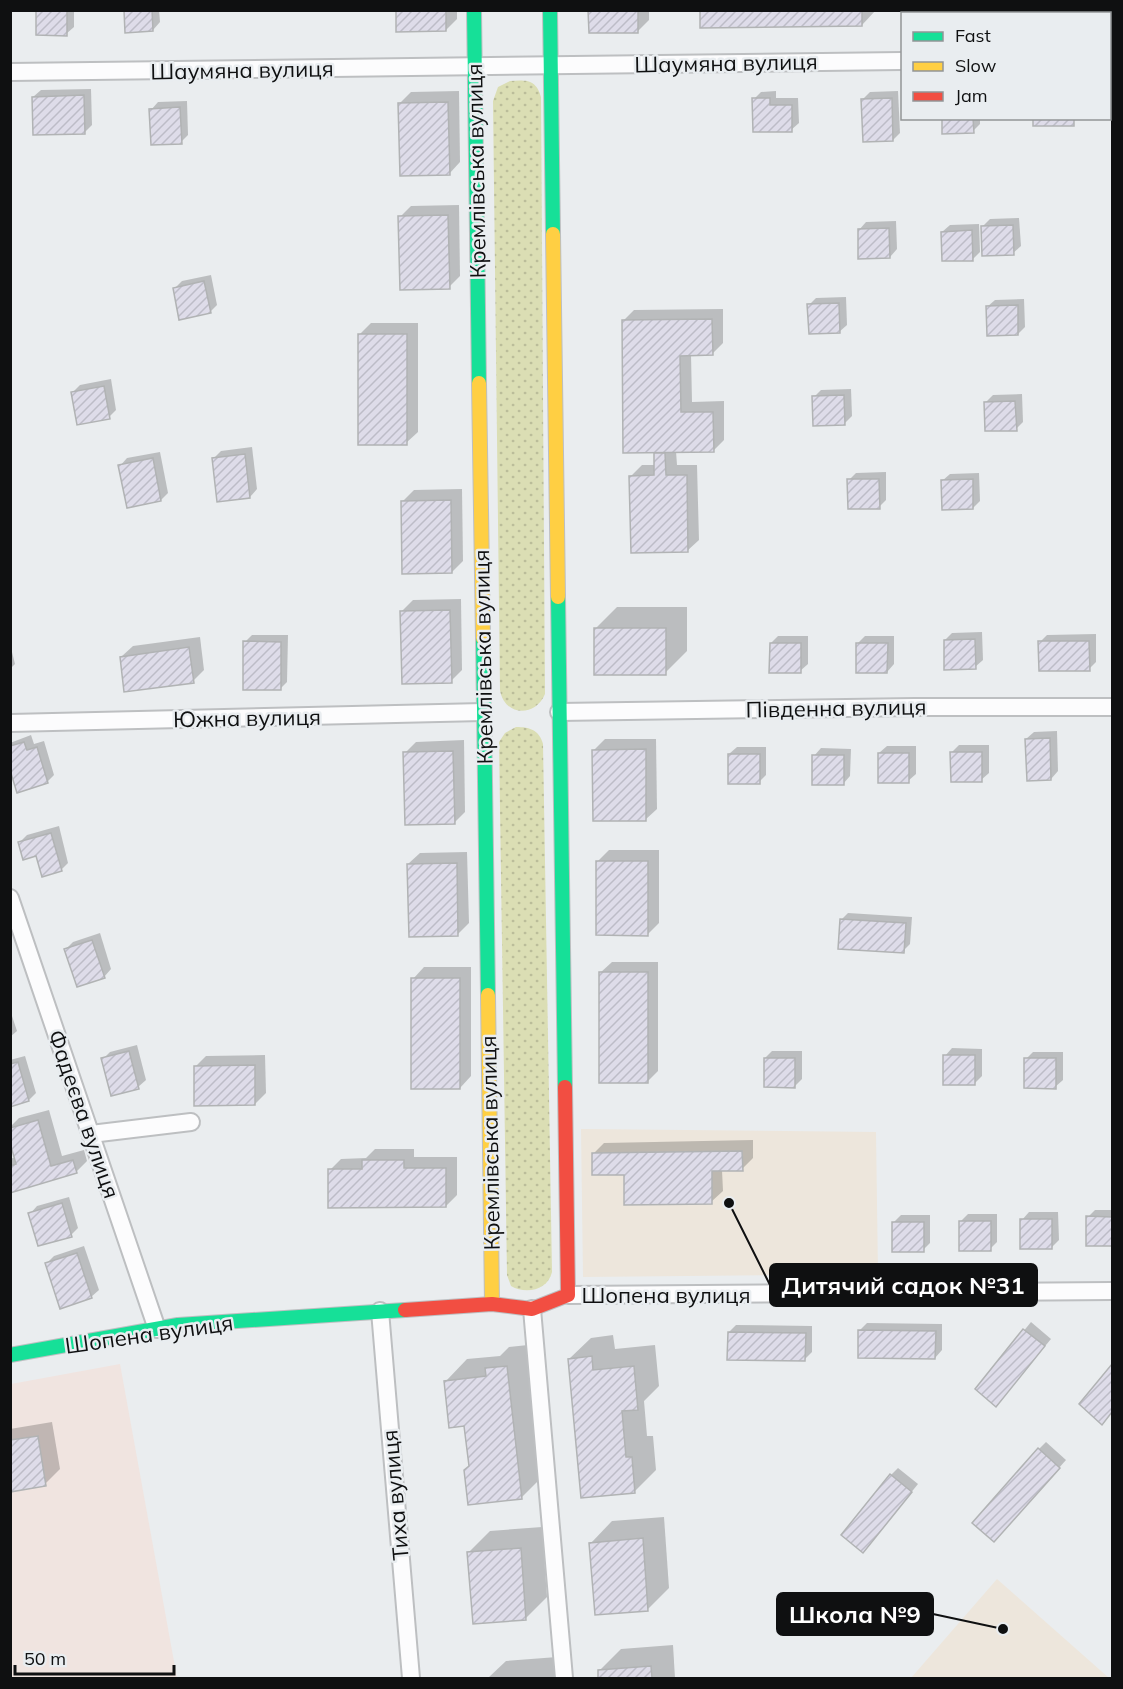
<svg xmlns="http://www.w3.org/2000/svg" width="1123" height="1689" font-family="Mulish,sans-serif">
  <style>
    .education { fill: #ede6dc }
    .medical { fill: #f0e4e0 }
    .green { fill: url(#green-dots) }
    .shadow { fill: #0003 }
    .building { fill: url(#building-hatch); stroke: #b1b3b4; stroke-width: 1.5 }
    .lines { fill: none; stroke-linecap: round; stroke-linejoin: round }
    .street-casing { stroke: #bdbfc1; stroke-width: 20 }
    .fast-casing { stroke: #bdbfc1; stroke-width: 16 }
    .slow-casing { stroke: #bdbfc1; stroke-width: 16 }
    .jam-casing { stroke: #bdbfc1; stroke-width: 16 }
    .street { stroke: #fcfcfd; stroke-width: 16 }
    .fast { stroke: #16e098; stroke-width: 14 }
    .slow { stroke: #ffcf43; stroke-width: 14 }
    .jam { stroke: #f24e42; stroke-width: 14 }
    .labels { text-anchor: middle; stroke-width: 5; stroke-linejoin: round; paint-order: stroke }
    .street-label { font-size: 22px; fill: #0f1011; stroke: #e9edf0 }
    .leader { fill: none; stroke: #0f1011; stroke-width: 2 }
    .callout-dot { fill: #0f1011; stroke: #e9edf0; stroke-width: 2 }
    .callout { fill: #0f1011; stroke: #0f1011; stroke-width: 2 }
    .callout-label { font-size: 24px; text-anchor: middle; font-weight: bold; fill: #fff }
  </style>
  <defs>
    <pattern id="green-dots" width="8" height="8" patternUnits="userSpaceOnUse" patternTransform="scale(1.5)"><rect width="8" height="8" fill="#dbdeb4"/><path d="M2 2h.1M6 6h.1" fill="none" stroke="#bbbd9a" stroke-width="1.8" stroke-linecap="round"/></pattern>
    <pattern id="building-hatch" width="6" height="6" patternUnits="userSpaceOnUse" patternTransform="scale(1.5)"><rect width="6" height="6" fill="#dedce9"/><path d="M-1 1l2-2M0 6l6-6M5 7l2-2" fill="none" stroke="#bdbcc7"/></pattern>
  </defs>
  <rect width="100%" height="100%" fill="#eaedef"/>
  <g class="education">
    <path d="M581,1129L876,1132L878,1274L583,1277Z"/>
    <path d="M997,1579L1109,1678H911Z"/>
  </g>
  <path class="medical" d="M120,1364L177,1678H11V1384Z"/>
  <g class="green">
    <path d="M510,81C526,80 536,79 541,97L545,694C535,718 504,716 500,690L493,101L498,87Z"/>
    <path d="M516,727C530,727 539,730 543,744L552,1272C548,1290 526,1295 511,1286L507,1275L499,742L505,733Z"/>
  </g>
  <g class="shadow">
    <path d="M38,10H74V27L66,34Z"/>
    <path d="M125,10H159L160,22L153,30Z"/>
    <path d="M397,10H457V19L446,30Z"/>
    <path d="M590,10H649V20L638,31Z"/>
    <path d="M702,10H876L862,25Z"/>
    <path d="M91,89L92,125L85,132L33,97L41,90Z"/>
    <path d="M459,91L460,162L449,174L400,103L411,92Z"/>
    <path d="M776,91V98H798L799,123L791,130L754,99L761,92Z"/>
    <path d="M898,91L900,133L893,140L863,99L870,92Z"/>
    <path d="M187,101L188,135L181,142L151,110L158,102Z"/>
    <path d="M943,118H980V124L973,131Z"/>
    <path d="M459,205L460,276L449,287L400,217L411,206Z"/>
    <path d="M1019,218L1021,246L1013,253L983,226L990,219Z"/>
    <path d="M896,221L897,249L890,257L859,230L866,222Z"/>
    <path d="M979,224L980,252L973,259L942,232L950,225Z"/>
    <path d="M211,275L217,305L210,312L174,289L182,281Z"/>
    <path d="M846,297L847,325L839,332L809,305L816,298Z"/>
    <path d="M1024,299L1025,327L1018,334L987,307L995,300Z"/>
    <path d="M723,309V343L712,354H691L692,402L724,401V440L713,451H676L677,465H697L699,540L687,551L631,476L642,465H655V452L623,321L634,310Z"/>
    <path d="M371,323H418V432L406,443L360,334Z"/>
    <path d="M111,379L116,410L109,417L73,392L80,385Z"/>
    <path d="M851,389L852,416L844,424L814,397L821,390Z"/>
    <path d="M1022,394L1023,422L1016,429L986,402L993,395Z"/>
    <path d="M252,447L257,489L250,497L214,458L221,451Z"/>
    <path d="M160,452L168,493L161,500L120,466L127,458Z"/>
    <path d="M886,472V500L879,507L849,480L856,473Z"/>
    <path d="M979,473L980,501L973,508L942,481L950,474Z"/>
    <path d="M462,489L463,561L452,572L402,502L414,490Z"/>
    <path d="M461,599L462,670L451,681L402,611L413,600Z"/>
    <path d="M617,607H687V651L665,673L595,629Z"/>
    <path d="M982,632L983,660L975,667L945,640L952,633Z"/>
    <path d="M1096,634V662L1089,669L1040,642L1047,635Z"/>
    <path d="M252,635H288L287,682L280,689L245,642Z"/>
    <path d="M778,636H808V664L800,671L771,643Z"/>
    <path d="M865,636H894V664L887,672L857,644Z"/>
    <path d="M200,637L204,670L193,681L121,657L133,646Z"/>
    <path d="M10,644L15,664L10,669Z"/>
    <path d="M1057,731L1058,771L1051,779L1026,739L1034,732Z"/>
    <path d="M31,735L34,744L44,741L54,775L47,782L10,764V743Z"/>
    <path d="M605,739H656L657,809L645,820L594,750Z"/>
    <path d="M464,740L465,812L454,823L405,753L416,742Z"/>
    <path d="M959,745H989V773L981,780L952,752Z"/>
    <path d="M887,746H916V774L908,781L879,753Z"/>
    <path d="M737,747H766V775L759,782L729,754Z"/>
    <path d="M821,748L851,749L850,776L843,784L814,756Z"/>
    <path d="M59,826L68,863L61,870L20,842L27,835Z"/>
    <path d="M609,850H659V923L648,934L597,862Z"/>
    <path d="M467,852L469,923L458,934L408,864L420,853Z"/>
    <path d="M848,913L912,917L910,944L903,951L841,920Z"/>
    <path d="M100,933L111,969L104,977L66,949L73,942Z"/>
    <path d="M612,962H658V1071L647,1082L600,973Z"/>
    <path d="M424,967H471V1076L460,1088L413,979Z"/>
    <path d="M10,1010L17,1031L10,1037Z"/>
    <path d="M137,1045L146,1080L138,1087L103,1059L110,1052Z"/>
    <path d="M952,1048L982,1049V1076L974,1084L945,1056Z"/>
    <path d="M772,1051H802V1079L795,1086L765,1058Z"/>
    <path d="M1033,1052H1063V1080L1055,1087L1026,1059Z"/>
    <path d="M265,1055L266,1093L255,1104L195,1067L206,1056Z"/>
    <path d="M25,1056L36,1093L29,1100L10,1105V1060Z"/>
    <path d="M49,1110L62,1156L84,1150L87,1161L76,1172L10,1191V1159L16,1157L10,1138V1127L19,1118Z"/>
    <path d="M753,1140V1158L742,1169L722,1170L723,1191L711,1202L625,1173L593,1154L604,1143Z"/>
    <path d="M375,1149H414V1157H457V1195L446,1206L330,1170L341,1159L366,1158Z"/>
    <path d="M69,1197L78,1228L71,1235L30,1214L37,1206Z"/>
    <path d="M1095,1210H1112V1244H1087L1088,1217Z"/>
    <path d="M1029,1212H1058L1059,1240L1051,1248L1022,1220Z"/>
    <path d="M968,1214H997V1242L990,1249L961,1221Z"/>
    <path d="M901,1215H930V1243L923,1250L894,1222Z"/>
    <path d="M84,1246L99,1290L91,1297L46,1264L54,1256Z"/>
    <path d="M1031,1322L1051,1339L996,1405L977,1389Z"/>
    <path d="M867,1323L942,1324V1350L935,1358L859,1331Z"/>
    <path d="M736,1325L812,1326V1352L805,1359L729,1332Z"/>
    <path d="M613,1335L615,1349L655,1345L659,1386L644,1401L647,1436H653L656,1470L634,1492L569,1359L591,1338Z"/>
    <path d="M528,1345L543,1476L521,1498L470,1466L465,1425L446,1381L467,1359L500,1356L509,1347Z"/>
    <path d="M1112,1367V1412L1102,1423L1081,1404Z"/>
    <path d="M52,1422L60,1469L45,1484L10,1490V1429Z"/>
    <path d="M1046,1442L1066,1460L1001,1533L1039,1449Z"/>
    <path d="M898,1468L918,1484L870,1543L891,1475Z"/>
    <path d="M664,1517L669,1588L648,1609L591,1543L612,1521Z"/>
    <path d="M542,1527L547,1597L525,1619L468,1553L490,1531Z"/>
    <path d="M673,1645L675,1678H600L599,1671L621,1649Z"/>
    <path d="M557,1657L559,1678H488L506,1661Z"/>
  </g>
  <g class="building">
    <path d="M36,10H67V36L36,35Z"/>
    <path d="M124,10H152L153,31L125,33Z"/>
    <path d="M396,10H446V31L396,32Z"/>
    <path d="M588,10H638V33H589Z"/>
    <path d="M700,10H862V26L700,28Z"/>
    <path d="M949,10H981V14H950Z"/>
    <path d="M1038,10H1069L1070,14H1038Z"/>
    <path d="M84,95L85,134L33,135L32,97Z"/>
    <path d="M752,98H770V105H792V132H753Z"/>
    <path d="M892,98L893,141L863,142L861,99Z"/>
    <path d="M448,102L450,175L400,176L398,103Z"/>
    <path d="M180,107L182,144L151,145L149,109Z"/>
    <path d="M942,118H973L974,133L942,134Z"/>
    <rect x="1033" y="118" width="41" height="8"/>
    <path d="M448,215L450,289L400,290L398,216Z"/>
    <path d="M1013,225L1014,255L982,256L981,226Z"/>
    <path d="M889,228L890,258L858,259V229Z"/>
    <path d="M972,230L973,261H942L941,232Z"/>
    <path d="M204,281L211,313L179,320L173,288Z"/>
    <path d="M839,303L840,333L809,334L807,304Z"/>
    <path d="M1018,305V335L987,336L986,306Z"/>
    <path d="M712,319L713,355L680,356L681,412H713L714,452L623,453L622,320Z"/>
    <rect x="358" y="334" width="49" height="111"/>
    <path d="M104,386L110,419L77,425L71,392Z"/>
    <path d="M844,395L845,425L813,426L812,396Z"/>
    <path d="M1015,401L1017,431H985L984,402Z"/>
    <path d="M654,453H665L666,475H687L688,552L631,553L629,476L654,475Z"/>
    <path d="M245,454L250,498L217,502L212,458Z"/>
    <path d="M153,458L161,501L127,508L118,465Z"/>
    <path d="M847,479H879L880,509H848Z"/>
    <path d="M973,479V509L942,510L941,480Z"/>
    <path d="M451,500L452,573L402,574L401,501Z"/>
    <path d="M450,610L452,683L402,684L400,611Z"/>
    <rect x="594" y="628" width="72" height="47"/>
    <path d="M975,639L976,669L944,670V640Z"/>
    <path d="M243,641L281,642V690H243Z"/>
    <path d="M1038,641H1089L1090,671H1039Z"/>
    <path d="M770,643H801V673H769Z"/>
    <path d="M856,643H888L887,673H856Z"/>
    <path d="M189,647L194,683L124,692L120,657Z"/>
    <path d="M1050,738L1051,780L1027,781L1025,739Z"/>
    <path d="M24,742L27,750L37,747L48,783L17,793L10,770V746Z"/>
    <path d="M646,749V821H593L592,750Z"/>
    <path d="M453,751L455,824L405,825L403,752Z"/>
    <path d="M950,752H982V782H951Z"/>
    <rect x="878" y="753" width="31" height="30"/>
    <rect x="728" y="754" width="32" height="30"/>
    <rect x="812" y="755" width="32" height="30"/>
    <path d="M51,833L62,871L42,877L36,856L23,860L18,842Z"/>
    <path d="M596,861H648V936L596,935Z"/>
    <path d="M457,863L458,936L409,937L407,864Z"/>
    <path d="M840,919L906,923L904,953L838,949Z"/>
    <path d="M92,940L105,978L77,987L64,949Z"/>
    <rect x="599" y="972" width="49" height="111"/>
    <rect x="411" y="978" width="49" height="111"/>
    <path d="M129,1051L139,1089L111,1096L101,1058Z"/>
    <rect x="943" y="1055" width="32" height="30"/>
    <path d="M764,1058H795V1088L764,1087Z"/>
    <path d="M1024,1058H1056V1089L1024,1088Z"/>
    <path d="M18,1062L29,1101L10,1107V1064Z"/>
    <path d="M255,1065V1105L194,1106V1066Z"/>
    <path d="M38,1120L51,1166L73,1160L77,1173L10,1193V1166L16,1164L10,1143V1128Z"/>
    <path d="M742,1151L743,1171H712V1204L624,1205V1175H592V1153Z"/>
    <path d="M362,1160H404V1168H446V1207L328,1208V1169H362Z"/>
    <path d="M62,1203L72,1237L38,1246L28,1213Z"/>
    <path d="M1086,1216L1112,1217V1246H1086Z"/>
    <rect x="1020" y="1219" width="32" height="30"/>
    <rect x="959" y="1221" width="32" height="30"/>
    <rect x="892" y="1222" width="32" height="30"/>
    <path d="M77,1253L92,1298L60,1309L45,1263Z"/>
    <path d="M1023,1329L1045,1346L996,1407L975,1389Z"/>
    <path d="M858,1330L936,1331L935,1359L858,1358Z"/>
    <path d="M728,1332L806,1333L805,1361L727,1360Z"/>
    <path d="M592,1356L593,1370L634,1366L638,1410L622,1411L626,1457H632L635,1493L581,1498L568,1359Z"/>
    <path d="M1112,1364V1412L1102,1425L1079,1404Z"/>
    <path d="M507,1366L522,1499L468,1505L464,1470L469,1466L464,1426L449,1428L444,1381L486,1376L485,1368Z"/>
    <path d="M38,1436L46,1486L10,1492V1440Z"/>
    <path d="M1038,1448L1060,1468L994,1542L972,1523Z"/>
    <path d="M890,1474L912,1492L863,1553L841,1535Z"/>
    <path d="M643,1538L648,1611L595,1615L589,1543Z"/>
    <path d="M521,1548L526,1620L473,1624L467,1552Z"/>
    <path d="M651,1666L652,1678H598V1670Z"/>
  </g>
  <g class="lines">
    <defs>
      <g id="street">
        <path d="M1110,57H1112"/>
        <path d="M10,72L902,61"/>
        <path d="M559,712L914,707H1112"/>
        <path d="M10,723L483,712"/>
        <path d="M10,898L157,1329"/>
        <path d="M91,1134L191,1122"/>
        <path d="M568,1295L1112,1291"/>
        <path d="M532,1309L564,1678"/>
        <path d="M380,1311L411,1678"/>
      </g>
      <g id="fast">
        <path d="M474,10L479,383"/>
        <path d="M550,10L553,234"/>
        <path d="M558,597L565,1087"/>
        <path d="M483,638L488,995"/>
        <path d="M10,1355L178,1325L405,1310"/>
      </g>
      <g id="slow">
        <path d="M553,234L558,597"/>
        <path d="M479,383L483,638"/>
        <path d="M488,995L492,1304"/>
      </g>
      <path id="jam" d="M405,1310L492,1304L532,1309L568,1295L565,1087"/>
    </defs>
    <use href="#street" class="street-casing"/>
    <use href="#fast" class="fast-casing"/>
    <use href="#slow" class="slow-casing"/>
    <use href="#jam" class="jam-casing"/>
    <use href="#street" class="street"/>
    <use href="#fast" class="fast"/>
    <use href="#slow" class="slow"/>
    <use href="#jam" class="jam"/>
  </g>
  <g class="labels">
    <g class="street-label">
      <text transform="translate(726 63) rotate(-1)" y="8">Шаумяна вулиця</text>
      <text transform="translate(242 70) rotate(-1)" y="8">Шаумяна вулиця</text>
      <text transform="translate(476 171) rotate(-91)" y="8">Кремлівська вулиця</text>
      <text transform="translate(483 657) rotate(-91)" y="8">Кремлівська вулиця</text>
      <text transform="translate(836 708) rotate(-1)" y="8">Південна вулиця</text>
      <text transform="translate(247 718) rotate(-1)" y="8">Южна вулиця</text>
      <text transform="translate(84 1114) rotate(71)" y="8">Фадеєва вулиця</text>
      <text transform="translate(490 1143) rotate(-91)" y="8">Кремлівська вулиця</text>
      <text x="666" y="1303">Шопена вулиця</text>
      <text transform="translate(149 1334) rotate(-8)" y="8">Шопена вулиця</text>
      <text transform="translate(395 1495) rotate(-95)" y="8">Тиха вулиця</text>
    </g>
  </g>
  <path class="leader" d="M729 1203L770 1285M1003 1629L933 1614"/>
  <g class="callout-dot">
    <circle cx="729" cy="1203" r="6"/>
    <circle cx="1003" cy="1629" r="6"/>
  </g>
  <g class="callout">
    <rect x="770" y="1264" width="267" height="42" rx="6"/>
    <rect x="777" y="1593" width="156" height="42" rx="6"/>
  </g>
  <g class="callout-label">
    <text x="903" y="1294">Дитячий садок №31</text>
    <text x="855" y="1623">Школа №9</text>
  </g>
  <rect width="1123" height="1689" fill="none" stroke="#0f1011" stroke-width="24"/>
  <rect x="901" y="12" width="210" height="108" fill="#e9edf0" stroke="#929597" stroke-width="1.5"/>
  <rect x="913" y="32" width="30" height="9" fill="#16e098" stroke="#929597" stroke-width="1.5"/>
  <text x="955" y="42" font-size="18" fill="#0f1011">Fast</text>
  <rect x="913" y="62" width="30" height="9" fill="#ffcf43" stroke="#929597" stroke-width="1.5"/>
  <text x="955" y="72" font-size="18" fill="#0f1011">Slow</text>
  <rect x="913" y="92" width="30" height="9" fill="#f24e42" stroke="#929597" stroke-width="1.5"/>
  <text x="955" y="102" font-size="18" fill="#0f1011">Jam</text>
  <path d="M15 1665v9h159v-9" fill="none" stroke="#0f1011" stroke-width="3"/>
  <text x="24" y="1665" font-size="18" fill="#0f1011" stroke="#e9edf0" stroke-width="4.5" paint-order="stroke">50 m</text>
</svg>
